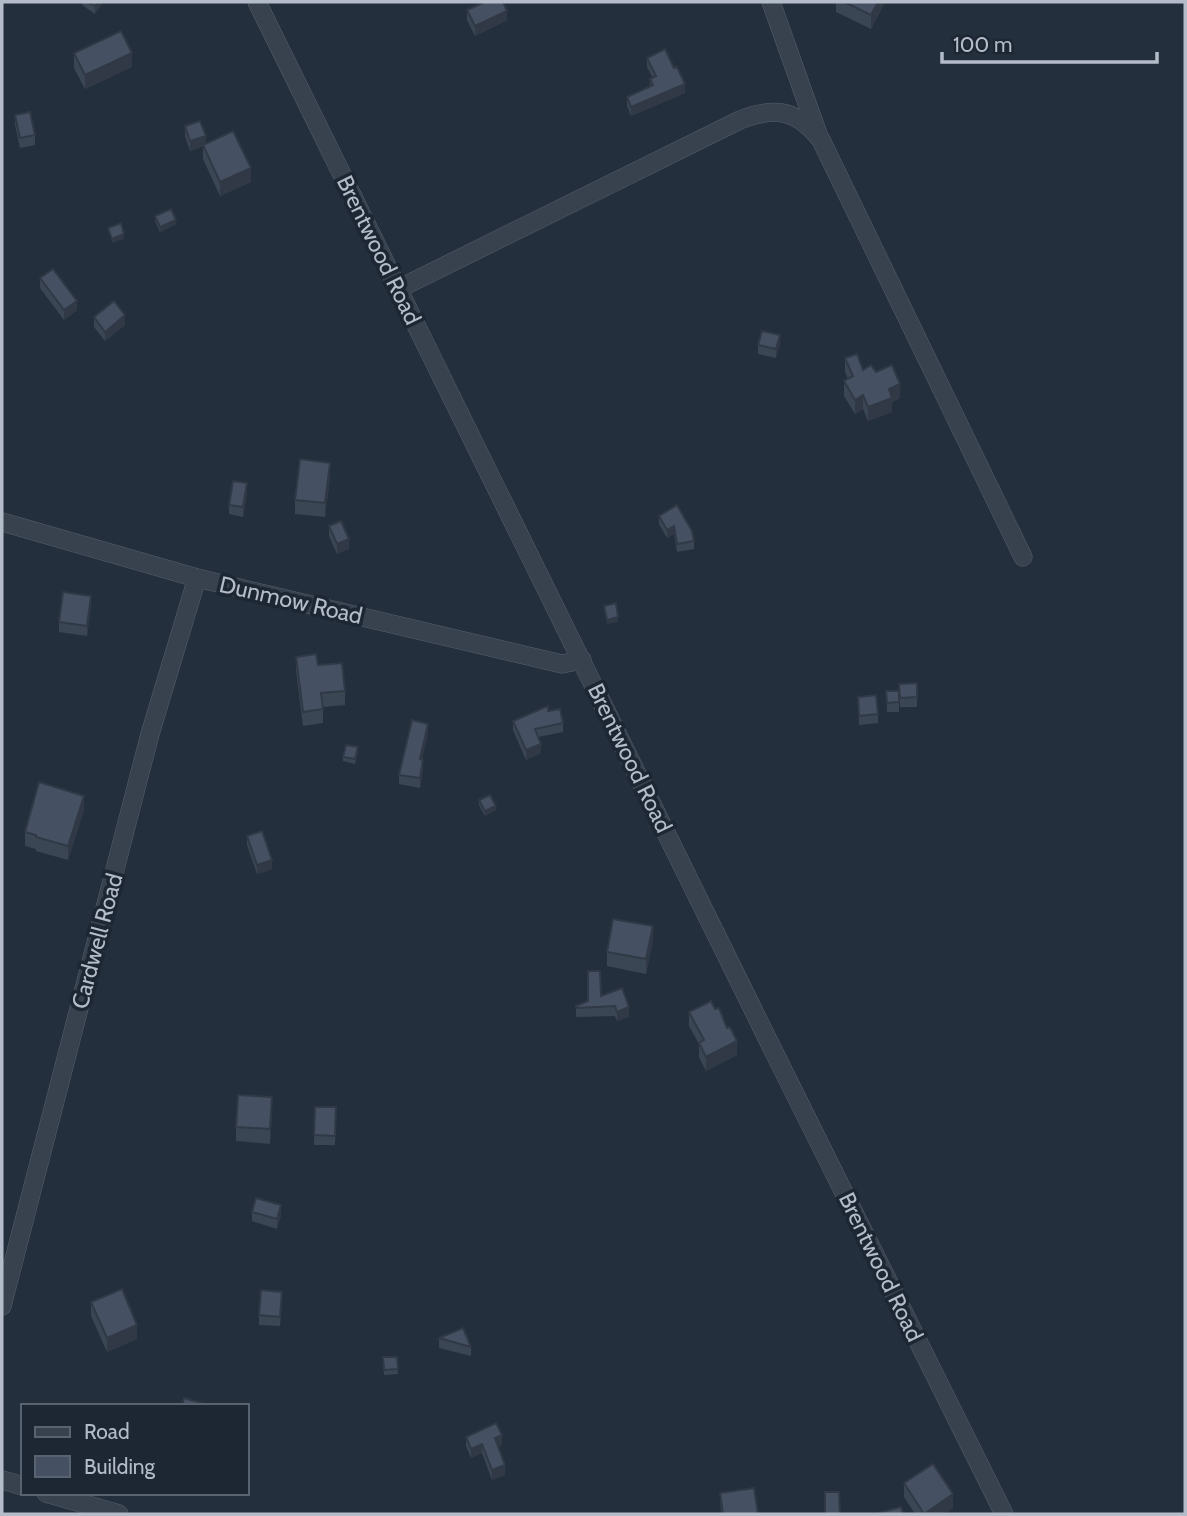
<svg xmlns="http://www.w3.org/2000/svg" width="1187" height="1516" font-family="Cabin,sans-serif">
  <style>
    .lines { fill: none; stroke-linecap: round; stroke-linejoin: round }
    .minor-casing { stroke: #565f6c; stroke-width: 19 }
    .minor { stroke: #38414e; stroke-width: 18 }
    .wall { fill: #3b4654 }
    .shaded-wall { fill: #303945 }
    .building { fill: #455162; stroke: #303945; stroke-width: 2 }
    .labels { text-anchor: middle; stroke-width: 7; stroke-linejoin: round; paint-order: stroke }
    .street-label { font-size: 23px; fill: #b4bcc9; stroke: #1d2633 }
  </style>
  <rect width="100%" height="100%" fill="#242f3e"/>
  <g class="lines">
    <defs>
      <g id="minor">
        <path d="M257,2L769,1042L1004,1514"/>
        <path d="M771,2L818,134"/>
        <path d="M398,289L740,120C776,106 797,110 821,140L1023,557"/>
        <path d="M2,522L197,578L562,664L582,660"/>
        <path d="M2,1306L150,734L197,578"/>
        <path d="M2,1480L23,1486"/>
        <path d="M46,1493L119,1514"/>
      </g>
    </defs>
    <use href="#minor" class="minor-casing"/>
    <use href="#minor" class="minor"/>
  </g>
  <g class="wall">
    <path d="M82,2H103L95,14L82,5Z"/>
    <path d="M836,2H885L871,29L836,12Z"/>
    <path d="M467,10L507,20L475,36L467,20Z"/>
    <path d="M74,53L132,67L85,89L74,68Z"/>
    <path d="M647,58L685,93L631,116L627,106V97L650,86V79L653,78L647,67Z"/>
    <path d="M15,115L35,135V145L20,148L15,125Z"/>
    <path d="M185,126L206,143L251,182L220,196L203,159V146L190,151L185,136Z"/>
    <path d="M155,216L176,224L160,232L155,221Z"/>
    <path d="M40,278L77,310L64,320L40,288Z"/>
    <path d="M94,317L125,325L105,341L94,327Z"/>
    <path d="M780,344L776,358L758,354V345Z"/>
    <path d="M845,358L863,370L876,372L900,398L892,402V412L868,421L863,409L855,414L844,396V381L848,379L845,372Z"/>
    <path d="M330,477L325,517L295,514V500Z"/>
    <path d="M247,493L243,517L229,514V505Z"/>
    <path d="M659,516L694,541V549L677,552L674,534L667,538L659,524Z"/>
    <path d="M329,526L349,549L337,554L329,536Z"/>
    <path d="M91,606L87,636L59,632V622Z"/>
    <path d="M296,657L318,665L345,691V705L323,707V723L303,726L296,671Z"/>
    <path d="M917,683V707H900L899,684Z"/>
    <path d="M886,691H899V712H887Z"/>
    <path d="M858,697L878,714V723L859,725Z"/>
    <path d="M548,711L563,723V732L538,737L541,753L526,760L513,730V721Z"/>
    <path d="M428,733L422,759L423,769L420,788L399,784V775Z"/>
    <path d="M358,752L355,764L343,761V757Z"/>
    <path d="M479,800L496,810L485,816L479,805Z"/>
    <path d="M84,810L68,860L36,851V849L25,846V832Z"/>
    <path d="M247,836L272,869L257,874L247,845Z"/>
    <path d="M653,940L646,974L607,966V952Z"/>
    <path d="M601,996L629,1017L617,1021L615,1016L576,1017V1006Z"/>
    <path d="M715,1009L737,1055L706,1071L699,1057V1044L689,1026V1012Z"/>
    <path d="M315,1107H336L335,1145H314Z"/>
    <path d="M272,1112L270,1144L236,1141V1127Z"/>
    <path d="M252,1212L281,1215L277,1229L252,1221Z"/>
    <path d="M282,1301L280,1326L259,1325V1315Z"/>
    <path d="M91,1302L137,1339L107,1352L91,1316Z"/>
    <path d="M439,1338L471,1347V1356L439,1348Z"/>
    <path d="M383,1357H397L398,1374L384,1375Z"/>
    <path d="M466,1437L502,1445L498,1446L505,1475L492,1480L482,1453L471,1458L466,1446Z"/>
    <path d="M904,1483L953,1508L945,1514H915L904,1497Z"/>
    <path d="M720,1493L758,1514H721Z"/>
  </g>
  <g class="shaded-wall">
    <path d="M98,2H103L95,14V6Z"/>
    <path d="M878,2H885L871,29V15Z"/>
    <path d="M507,11V20L475,36V26Z"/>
    <path d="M132,53V67L85,89V75Z"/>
    <path d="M685,84V93L631,116V107Z"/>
    <path d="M206,136V145L190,151V141Z"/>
    <path d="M251,168V182L220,196V182Z"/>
    <path d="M176,220V224L160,232V227Z"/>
    <path d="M124,234V239L112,243V239Z"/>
    <path d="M77,301V310L64,320V310Z"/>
    <path d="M125,315V325L105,341V332Z"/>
    <path d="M780,335V344L776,358V349Z"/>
    <path d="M900,384V398L892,402V412L868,421V407L889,389Z"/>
    <path d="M863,395V409L855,414V400Z"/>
    <path d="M330,463V477L325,517V503Z"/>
    <path d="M247,483V493L243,517V507Z"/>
    <path d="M674,526V534L667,538V530Z"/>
    <path d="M349,539V549L337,554V544Z"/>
    <path d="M91,596V606L87,636V626Z"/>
    <path d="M618,617V622L607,624V620Z"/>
    <path d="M428,724V733L420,768V759Z"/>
    <path d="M541,744V753L526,760V750Z"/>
    <path d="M423,760V769L420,788V778Z"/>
    <path d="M84,796V810L68,860V846Z"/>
    <path d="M496,806V810L485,816V811Z"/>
    <path d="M272,860V869L257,874V865Z"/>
    <path d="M653,926V940L646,974V959Z"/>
    <path d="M629,1007V1017L617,1021V1012Z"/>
    <path d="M737,1041V1055L706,1071V1057Z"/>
    <path d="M272,1097V1112L270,1144V1129Z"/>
    <path d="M281,1205V1215L277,1229V1219Z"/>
    <path d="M137,1325V1339L107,1352V1338Z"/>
    <path d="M502,1435V1445L495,1448V1438Z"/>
    <path d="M482,1444V1453L471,1458V1449Z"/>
    <path d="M505,1465V1475L492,1480V1470Z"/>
    <path d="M953,1494V1508L945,1514H924Z"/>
  </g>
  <g class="building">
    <path d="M88,2H98L95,6Z"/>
    <path d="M485,2H503L507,11L475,26L467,10Z"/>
    <path d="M844,2H878L871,15Z"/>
    <path d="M121,31L132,53L85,75L74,53Z"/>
    <path d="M665,49L674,68L677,67L685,84L631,107L627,97L653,85L650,79L656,76L647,58Z"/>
    <path d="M30,112L35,135L20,138L15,115Z"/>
    <path d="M200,121L206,136L190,141L185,126Z"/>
    <path d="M233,131L251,168L220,182L203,145Z"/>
    <path d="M171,209L176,220L160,227L155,216Z"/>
    <path d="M121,223L124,234L112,239L108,228Z"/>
    <path d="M53,269L77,301L64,310L40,278Z"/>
    <path d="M114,301L125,315L105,332L94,317Z"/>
    <path d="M762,331L780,335L776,349L758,345Z"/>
    <path d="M857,354L863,370L871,365L876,372L892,365L900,384L889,389L892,398L868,407L863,395L855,400L844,381L853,376L845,358Z"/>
    <path d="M300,459L330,463L325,503L295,500Z"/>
    <path d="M233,481L247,483L243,507L229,505Z"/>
    <path d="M677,505L692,531L694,541L677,544L674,526L667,530L659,516Z"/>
    <path d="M341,521L349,539L337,544L329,526Z"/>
    <path d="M63,592L91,596L87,626L59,622Z"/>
    <path d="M616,603L618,617L607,620L604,606Z"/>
    <path d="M316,654L318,665L342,663L345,691L321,693L323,709L303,712L296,657Z"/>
    <path d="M917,683V697L900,698L899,684Z"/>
    <path d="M886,691H899V702L887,703Z"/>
    <path d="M876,695L878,714L859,716L858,697Z"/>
    <path d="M548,706V711L560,709L563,723L535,729L541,744L526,750L513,721Z"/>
    <path d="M412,720L428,724L420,759L423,760L420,778L399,775Z"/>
    <path d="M346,745L358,747L355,759L343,757Z"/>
    <path d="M39,782L84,796L68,846L36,837V835L25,832Z"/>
    <path d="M490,795L496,806L485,811L479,800Z"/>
    <path d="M262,831L272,860L257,865L247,836Z"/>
    <path d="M613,919L653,926L646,959L607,952Z"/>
    <path d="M588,971H600L601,996L622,988L629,1007L617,1012L615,1006L576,1008V1006L588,1001Z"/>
    <path d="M711,1001L715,1009L719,1008L727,1028L730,1027L737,1041L706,1057L699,1043L704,1040L689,1012Z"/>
    <path d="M238,1095L272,1097L270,1129L236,1127Z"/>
    <path d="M315,1107H336L335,1136L314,1135Z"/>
    <path d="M256,1198L281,1205L277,1219L252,1212Z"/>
    <path d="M122,1289L137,1325L107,1338L91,1302Z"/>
    <path d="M261,1290L282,1292L280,1317L259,1315Z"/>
    <path d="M463,1328L471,1347L439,1338Z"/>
    <path d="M383,1357H397L398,1369L384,1370Z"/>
    <path d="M184,1398L212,1406H182Z"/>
    <path d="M496,1423L502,1435L495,1438L505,1465L492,1470L482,1444L471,1449L466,1437Z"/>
    <path d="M933,1464L953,1494L924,1514L904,1483Z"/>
    <path d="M754,1488L758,1514H723L720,1493Z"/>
    <path d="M825,1492H839L840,1514H825Z"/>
    <path d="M901,1507L903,1514H874Z"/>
  </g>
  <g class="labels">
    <g class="street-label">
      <text transform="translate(379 250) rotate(64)" y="8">Brentwood Road</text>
      <text transform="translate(291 600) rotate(13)" y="8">Dunmow Road</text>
      <text transform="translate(630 758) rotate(64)" y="8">Brentwood Road</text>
      <text transform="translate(97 941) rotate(-75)" y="8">Cardwell Road</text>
      <text transform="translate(881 1267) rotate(64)" y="8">Brentwood Road</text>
    </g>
  </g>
  <rect width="1187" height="1516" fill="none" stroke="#b4bcc9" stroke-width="7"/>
  <rect x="21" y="1404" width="228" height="91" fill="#1d2633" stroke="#59626f" stroke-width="2"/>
  <rect x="35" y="1427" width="35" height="10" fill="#38414e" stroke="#59626f" stroke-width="2"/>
  <text x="84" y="1439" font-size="21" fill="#b4bcc9">Road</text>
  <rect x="35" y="1456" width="35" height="21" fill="#455162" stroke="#59626f" stroke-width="2"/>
  <text x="84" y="1474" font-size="21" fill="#b4bcc9">Building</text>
  <path d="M942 52v10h215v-10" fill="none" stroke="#b4bcc9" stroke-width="3.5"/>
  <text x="953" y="52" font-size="21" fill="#b4bcc9" stroke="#1d2633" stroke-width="5" paint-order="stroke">100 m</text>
</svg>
